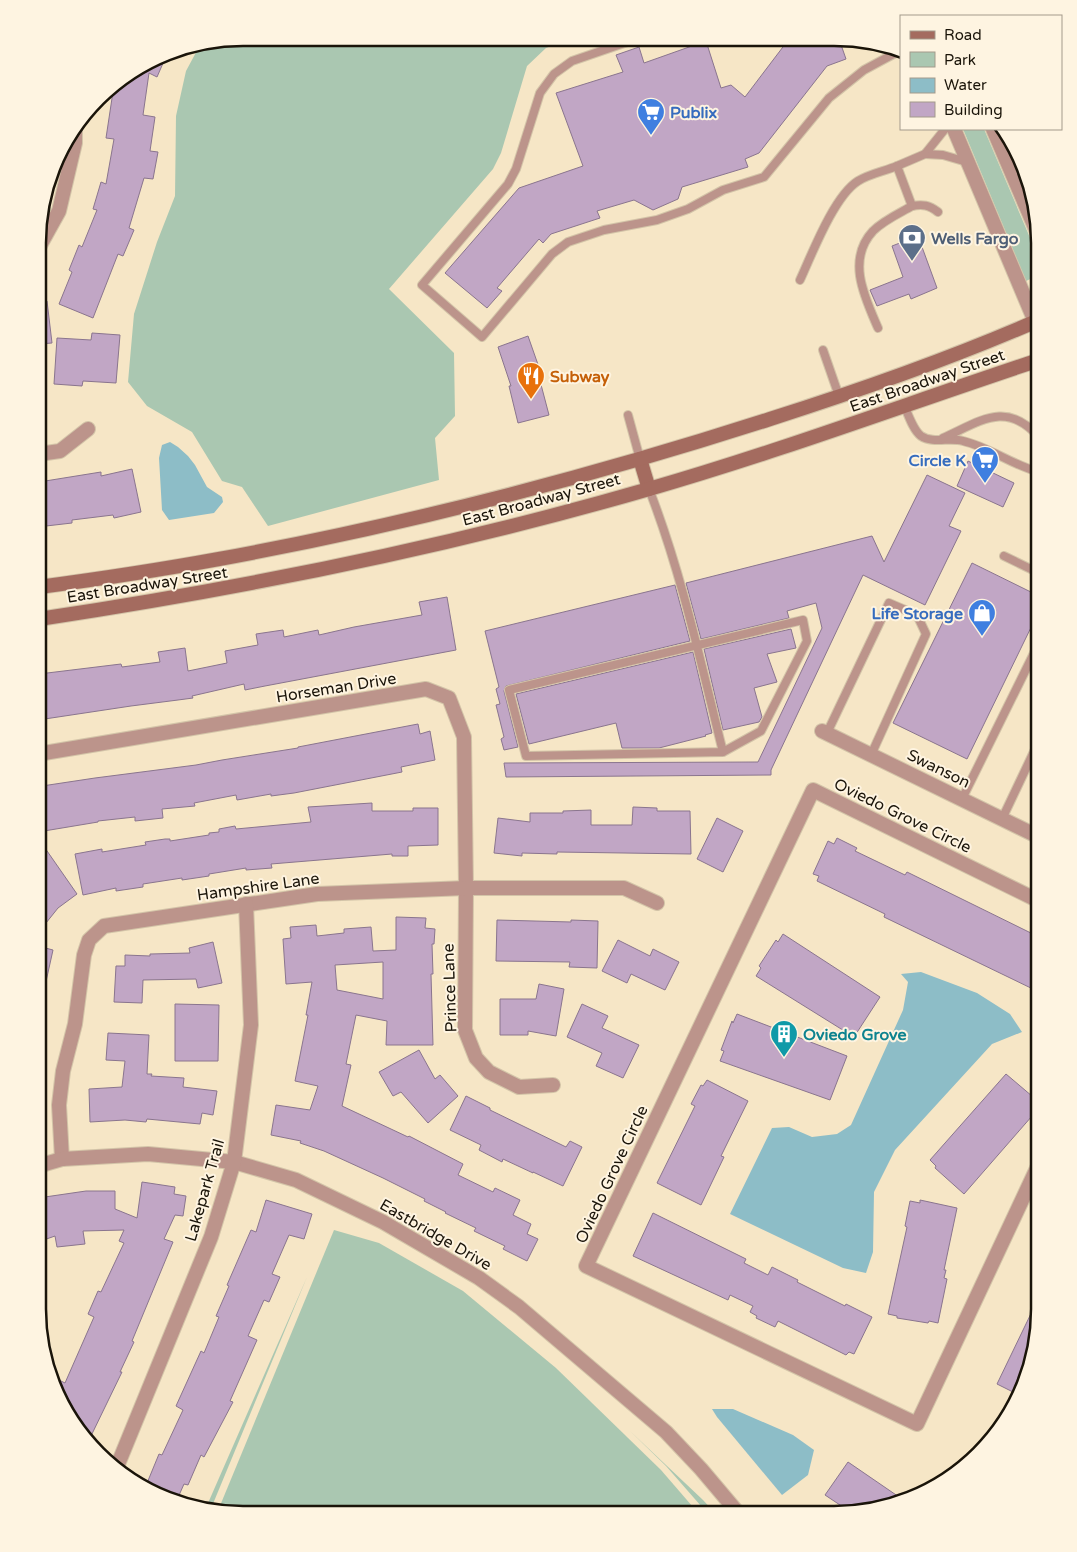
<svg xmlns="http://www.w3.org/2000/svg" width="1077" height="1552" font-family="'Varela Round',sans-serif">
  <style>
    .green { fill: #aac7b1 }
    .water { fill: #8dbdc7 }
    .building { fill: #c1a6c5; stroke: #8a758e; fill-rule: evenodd }
    .lines { fill: none; stroke-linecap: round; stroke-linejoin: round }
    .service-casing { stroke: #d3c4a8; stroke-width: 10 }
    .minor-casing { stroke: #d3c4a8; stroke-width: 16 }
    .tertiary-casing { stroke: #d3c4a8; stroke-width: 16 }
    .secondary-casing { stroke: #d3c4a8; stroke-width: 16 }
    .service { stroke: #bc948b; stroke-width: 8 }
    .minor { stroke: #bc948b; stroke-width: 14 }
    .tertiary { stroke: #bc948b; stroke-width: 14 }
    .secondary { stroke: #a46b5f; stroke-width: 14 }
    .labels { text-anchor: middle; stroke-width: 4; stroke-linejoin: round; paint-order: stroke }
    .shop-label { font-size: 16px; font-weight: bold; fill: #366cbe; stroke: #fef4e1; text-anchor: end }
    .service-label { font-size: 16px; font-weight: bold; fill: #4e5e75; stroke: #fef4e1; text-anchor: start }
    .food-label { font-size: 16px; font-weight: bold; fill: #c56008; stroke: #fef4e1; text-anchor: start }
    .street-label { font-size: 16px; fill: #1a1409; stroke: #fef4e1 }
    .culture-label { font-size: 16px; font-weight: bold; fill: #0d838f; stroke: #fef4e1; text-anchor: start }
    .rim { fill: none; stroke: #1a1409; stroke-width: 2.5 }
  </style>
  <rect width="100%" height="100%" fill="#f6e6c6"/>
  <g class="green">
    <path d="M243,38H573L546,48L527,66L501,153L493,169L389,289L454,353L455,416L435,438L439,480L268,526L242,487L222,481L192,432L147,406L128,382L134,314L157,242L175,196L176,116L186,71L200,45Z"/>
    <path d="M963,129H984L1039,259V275L1026,281Z"/>
    <path d="M334,1230L379,1243L463,1291L556,1368L661,1470L699,1514L217,1513Z"/>
    <path d="M307,1277L210,1511L205,1510Z"/>
    <path d="M630,1431L703,1500L716,1514H708L666,1466Z"/>
  </g>
  <g class="water">
    <path d="M170,442L178,447L188,456L195,465L207,487L222,497L223,502L214,513L169,520L162,510L159,458L162,445Z"/>
    <path d="M921,972L977,993L1010,1014L1022,1032L992,1044L895,1150L874,1192L873,1252L866,1273L843,1268L730,1214L772,1128L789,1127L812,1137L837,1134L851,1125L903,1010L908,982L901,974Z"/>
    <path d="M712,1409H733L793,1435L814,1450L808,1475L782,1495L717,1417Z"/>
  </g>
  <g class="building">
    <path d="M789,39H839L846,59L827,66L759,153L745,159L748,167L682,187L678,199L653,210L634,200L597,211L600,218L551,234L543,243L539,239L497,288L502,291L487,308L445,273L519,188L583,166L556,93L623,72L616,55L639,47L644,63L706,41L721,88L731,85L745,97Z"/>
    <path d="M167,54L157,77L149,73L143,115L155,117L150,151L158,152L153,179L144,178L129,228L134,230L123,256L118,254L93,318L59,304L72,272L69,270L79,245L82,247L97,210L93,209L101,182L106,184L114,139L106,138L114,85Z"/>
    <path d="M918,236L937,288L911,299L909,294L877,306L870,290L903,277L892,246Z"/>
    <path d="M47,301L52,343L39,344V302Z"/>
    <path d="M92,333L120,335L116,383L83,381L82,386L54,384L57,338L91,340Z"/>
    <path d="M528,336L542,376L539,377L549,415L518,423L509,386H511L498,347Z"/>
    <path d="M968,461L1014,483L1003,507L957,486Z"/>
    <path d="M132,469L141,512L114,518L113,515L72,520V523L46,526L39,482L101,472V476Z"/>
    <path d="M927,475L965,493L949,526L961,531L925,605L863,575L771,770V775L506,777L504,763L758,762L822,628L816,603L787,611L789,618L701,639L686,583L872,536L884,562Z"/>
    <path d="M972,563L1039,596V611L967,759L893,723Z"/>
    <path d="M675,585L690,641L506,686L504,691L518,747L504,750L501,739L504,737L496,705L500,704L496,689L499,687L485,631Z"/>
    <path d="M447,597L456,650L265,686L245,690L244,684L192,696L193,698L178,700L131,706L38,720L39,674L121,664L122,667L160,662L158,652L185,648L188,671L227,663L225,651L258,645L256,634L283,630L284,637L318,630L319,635L354,627L422,615L419,602Z"/>
    <path d="M791,629L796,648L767,654L777,682L754,688L762,717L759,722L723,730L704,649Z"/>
    <path d="M693,652L712,733L705,735L706,736L659,748H622L616,723L529,744L516,694Z"/>
    <path d="M418,724L420,734L430,731L435,760L401,767L402,772L294,793L271,796V794L237,800L236,795L194,803L195,806L162,809L163,818L135,821V817L98,821V822L38,832V799L44,798L42,786L95,778L196,765L222,760L298,748V747Z"/>
    <path d="M372,803V811H413V808H438V845L408,846V856H392V854L271,864L272,868L246,870V868L209,874V876L182,880V878L143,884V887L116,891V888L83,895L75,854L102,849V852L146,845L145,842L165,839H170V841L209,835V833L219,832V829L235,826L236,829L311,822L308,807Z"/>
    <path d="M633,807L657,808V811H690L691,854L557,852V854L522,853V856L494,853L498,818L530,822V813H563V811L591,810V825H632Z"/>
    <path d="M717,818L743,831L723,872L697,859Z"/>
    <path d="M38,838L77,894L58,908L38,933Z"/>
    <path d="M837,838L857,848L855,851L905,875L907,872L1039,937V981L1035,990L884,917L885,914L817,881L819,876L813,874L828,841L834,844Z"/>
    <path d="M396,917L426,918L425,928L435,929L434,944H432L433,974H431L433,1045H386L387,1021L356,1015L346,1064L351,1065L342,1106L408,1137L409,1136L463,1164L458,1175L493,1192L495,1188L520,1200L513,1215L531,1224L527,1234L538,1239L527,1261L503,1249L505,1246L474,1231L476,1228L445,1213L446,1212L424,1201L425,1199L383,1178L324,1151L300,1143L301,1141L271,1135L276,1105L310,1110L318,1086L295,1081L308,1015H306L312,982L286,984L283,939L291,938L290,927L316,925L317,936L344,933V929L371,927L373,951L396,950ZM383,962V999L337,990L335,965Z"/>
    <path d="M497,920L571,922V920L598,921L597,968L569,967L570,962L496,961Z"/>
    <path d="M783,934L880,997L854,1037L756,976L761,968L759,966L776,940L778,942Z"/>
    <path d="M618,940L650,956L653,949L679,962L665,990L631,974L627,983L602,971Z"/>
    <path d="M213,942L222,983L198,988L196,979L143,980L142,1003L114,1002L116,966H125V955L150,956V954L190,953L189,948Z"/>
    <path d="M38,946L53,950L43,995H38Z"/>
    <path d="M539,984L564,989L556,1036L528,1031V1035H500V999H536Z"/>
    <path d="M175,1004L219,1005L218,1061H175Z"/>
    <path d="M582,1004L608,1016L602,1028L639,1045L623,1078L596,1066L602,1053L567,1037Z"/>
    <path d="M737,1014L847,1056L830,1100L720,1061L724,1051L721,1050L732,1021L733,1023Z"/>
    <path d="M108,1033L149,1035L147,1074H152L151,1076L184,1078L183,1087L217,1091L213,1115L202,1113L200,1124L147,1119L146,1122L125,1120L90,1122L89,1089L122,1087L125,1061L106,1060Z"/>
    <path d="M419,1050L435,1079L440,1075L458,1096L428,1123L401,1092L393,1096L379,1072Z"/>
    <path d="M1006,1074L1039,1102V1108L964,1194L935,1168L936,1166L930,1160Z"/>
    <path d="M707,1080L748,1101L721,1156L724,1157L701,1205L657,1183L695,1106L691,1104L701,1085L703,1086Z"/>
    <path d="M466,1096L490,1108V1110L566,1147L570,1141L582,1147L563,1186L533,1172V1173L503,1159L502,1162L479,1150L481,1145L450,1130Z"/>
    <path d="M142,1182L175,1187L174,1194L186,1196L183,1216L175,1215L164,1239L173,1242L132,1341L134,1342L120,1372H122L90,1438L59,1400L56,1388L59,1380L65,1383L94,1317L88,1314L98,1291L101,1292L124,1243L119,1241L124,1230L83,1231L85,1244L57,1247L55,1236L38,1242V1198L86,1191H115V1209L137,1218Z"/>
    <path d="M266,1200L312,1214L304,1239L289,1235L272,1274L280,1277L269,1302L264,1300L248,1336L257,1340L230,1401L233,1402L204,1457L201,1455L188,1485L184,1484L176,1502L165,1499L145,1488L159,1454L162,1455L183,1410L176,1406L201,1351L204,1353L219,1317L216,1316L229,1286L227,1285L251,1230L256,1232Z"/>
    <path d="M920,1200L957,1208L944,1270H946L944,1278L947,1279L938,1323L929,1321L928,1323L897,1318V1316L888,1314L907,1227L905,1226L910,1201L920,1203Z"/>
    <path d="M653,1213L746,1259L744,1263L768,1275L772,1267L798,1280L797,1282L845,1306L846,1304L872,1317L854,1354L849,1352L846,1355L778,1321L775,1327L756,1318L757,1316L750,1312L753,1306L730,1295L728,1300L633,1256Z"/>
    <path d="M1039,1297V1323L1028,1375L1019,1395L997,1384Z"/>
    <path d="M848,1462L902,1499L849,1511L825,1495Z"/>
  </g>
  <g class="lines">
    <defs>
      <g id="service">
        <path d="M636,39L572,61L554,74L540,93L516,169L508,184L422,285L482,337L552,254L568,242L604,230L657,220L688,209L723,190L764,177L829,98L864,70L901,50"/>
        <path d="M945,129L925,154L943,155L967,162"/>
        <path d="M925,154L897,166L912,206C923,204 929,205 938,212"/>
        <path d="M800,280C812,254 834,196 858,181C869,174 885,171 897,166"/>
        <path d="M878,328C865,298 846,260 873,231C884,220 900,213 912,206"/>
        <path d="M823,350L839,396"/>
        <path d="M904,405C908,414 913,430 921,436C933,444 950,437 963,441C989,447 1012,465 1039,472"/>
        <path d="M628,415L640,459"/>
        <path d="M943,438C981,421 1006,400 1039,437"/>
        <path d="M649,489C682,574 701,664 723,752L526,756L509,690L803,620L807,641L761,731L723,752"/>
        <path d="M1004,556L1039,573"/>
        <path d="M827,733L889,603L917,615L926,634L871,755"/>
        <path d="M962,799L1039,643"/>
        <path d="M1002,819L1039,741"/>
      </g>
      <g id="minor">
        <path d="M39,247L59,211L75,143V128"/>
        <path d="M39,454L60,451L88,429"/>
        <path d="M822,731L1039,837"/>
        <path d="M38,754L426,689L449,698L464,737L466,888L465,1030L476,1058L489,1072L519,1087L553,1085"/>
        <path d="M62,1159L59,1105L63,1071L75,1024L84,955L89,940L104,926L317,894L466,888H624L657,903"/>
        <path d="M1039,1164L917,1424L586,1266L813,790L1039,901"/>
        <path d="M38,1166L62,1159L148,1154L234,1162L296,1180L383,1222L479,1278L519,1307L666,1432L701,1469L739,1514"/>
        <path d="M116,1469L211,1237L234,1162L251,1025L246,904"/>
      </g>
      <g id="tertiary">
        <path d="M954,129L1039,331"/>
        <path d="M993,129L1037,232"/>
      </g>
      <g id="secondary">
        <path d="M640,459L649,489"/>
        <path d="M39,587C99,579 159,570 219,559C405,525 590,477 770,419C861,390 952,358 1039,320"/>
        <path d="M39,619C245,588 449,547 649,489C781,451 909,403 1039,360"/>
      </g>
    </defs>
    <use href="#service" class="service-casing"/>
    <use href="#minor" class="minor-casing"/>
    <use href="#tertiary" class="tertiary-casing"/>
    <use href="#secondary" class="secondary-casing"/>
    <use href="#service" class="service"/>
    <use href="#minor" class="minor"/>
    <use href="#tertiary" class="tertiary"/>
    <use href="#secondary" class="secondary"/>
  </g>
  <defs>
    <symbol id="supermarket-pin" viewBox="-11 -11 22 30"><path d="M0 17L-7.5 6A9.5 9.5 0 1 1 7.5 6Z" fill="#3f7fe0" stroke="#fef4e1"/><path d="M-6-5.5h2.5l.6 2H6L4.5 2H-2.5L-4.4-4H-6ZM-1.5 3.2a1.3 1.3 0 1 0 .1 0ZM3 3.2a1.3 1.3 0 1 0 .1 0Z" fill="#fff"/></symbol>
    <symbol id="bank-pin" viewBox="-11 -11 22 30"><path d="M0 17L-7.5 6A9.5 9.5 0 1 1 7.5 6Z" fill="#5c6f8a" stroke="#fef4e1"/><path d="M-6-4H6V4H-6ZM0-2.3a2.3 2.3 0 1 0 0 4.6a2.3 2.3 0 1 0 0-4.6Z" fill="#fff"/></symbol>
    <symbol id="restaurant-pin" viewBox="-11 -11 22 30"><path d="M0 17L-7.5 6A9.5 9.5 0 1 1 7.5 6Z" fill="#e8710a" stroke="#fef4e1"/><path d="M-5-6h1v4h1v-4h1v4h1v-4h1v5L-1.5 .5V6h-2V.5L-5-1ZM5-6V6H3V1.5H1.5Q1.5-4 5-6Z" fill="#fff"/></symbol>
    <symbol id="shop-pin" viewBox="-11 -11 22 30"><path d="M0 17L-7.5 6A9.5 9.5 0 1 1 7.5 6Z" fill="#3f7fe0" stroke="#fef4e1"/><path d="M-5-2.5h2.3a2.7 3.5 0 0 1 5.4 0H5L5.5 6h-11ZM-1.5-2.5h3a1.5 2.3 0 0 0-3 0Z" fill="#fff"/></symbol>
    <symbol id="building-pin" viewBox="-11 -11 22 30"><path d="M0 17L-7.5 6A9.5 9.5 0 1 1 7.5 6Z" fill="#0f9aa8" stroke="#fef4e1"/><path d="M-4-6H4V6H1V3H-1V6H-4ZM-2.5-4.3h1.7v1.8h-1.7ZM.8-4.3h1.7v1.8H.8ZM-2.5-1h1.7V.8h-1.7ZM.8-1h1.7V.8H.8Z" fill="#fff"/></symbol>
  </defs>
  <g fill-rule="evenodd">
    <use href="#supermarket-pin" x="635" y="96" width="32" height="43"/>
    <use href="#bank-pin" x="896" y="222" width="32" height="43"/>
    <use href="#restaurant-pin" x="515" y="360" width="32" height="43"/>
    <use href="#supermarket-pin" x="969" y="444" width="32" height="43"/>
    <use href="#shop-pin" x="966" y="597" width="32" height="43"/>
    <use href="#building-pin" x="768" y="1018" width="32" height="43"/>
  </g>
  <g class="labels">
    <g class="shop-label">
      <text x="670" y="118" text-anchor="start">Publix</text>
      <text x="966" y="466">Circle K</text>
      <text x="963" y="619">Life Storage</text>
    </g>
    <g class="service-label">
      <text x="931" y="244">Wells Fargo</text>
    </g>
    <g class="food-label">
      <text x="550" y="382">Subway</text>
    </g>
    <g class="street-label">
      <text transform="translate(927 380) rotate(-19)" y="6">East Broadway Street</text>
      <text transform="translate(541 499) rotate(-15)" y="6">East Broadway Street</text>
      <text transform="translate(147 584) rotate(-9)" y="6">East Broadway Street</text>
      <text transform="translate(336 687) rotate(-9)" y="6">Horseman Drive</text>
      <text transform="translate(939 768) rotate(26)" y="6">Swanson</text>
      <text transform="translate(903 815) rotate(26)" y="6">Oviedo Grove Circle</text>
      <text transform="translate(258 886) rotate(-8)" y="6">Hampshire Lane</text>
      <text transform="translate(449 988) rotate(-92)" y="6">Prince Lane</text>
      <text transform="translate(611 1174) rotate(-65)" y="6">Oviedo Grove Circle</text>
      <text transform="translate(204 1190) rotate(-74)" y="6">Lakepark Trail</text>
      <text transform="translate(436 1234) rotate(30)" y="6">Eastbridge Drive</text>
    </g>
    <g class="culture-label">
      <text x="803" y="1040">Oviedo Grove</text>
    </g>
  </g>
  <path d="M0 0H1077V1552H0ZM243 46H834A197 197 0 0 1 1031 243V1309A197 197 0 0 1 834 1506H243A197 197 0 0 1 46 1309V243A197 197 0 0 1 243 46Z" fill="#fef4e1" fill-rule="evenodd"/>
  <path class="rim" d="M243 46H834A197 197 0 0 1 1031 243V1309A197 197 0 0 1 834 1506H243A197 197 0 0 1 46 1309V243A197 197 0 0 1 243 46Z"/>
  <rect x="900" y="15" width="162" height="115" fill="#fef4e1" stroke="#a39a8b"/>
  <rect x="910" y="31" width="25" height="8" fill="#a46b5f" stroke="#a39a8b"/>
  <text x="944" y="40" font-size="15" fill="#1a1409">Road</text>
  <rect x="910" y="52" width="25" height="15" fill="#aac7b1" stroke="#a39a8b"/>
  <text x="944" y="65" font-size="15" fill="#1a1409">Park</text>
  <rect x="910" y="78" width="25" height="15" fill="#8dbdc7" stroke="#a39a8b"/>
  <text x="944" y="90" font-size="15" fill="#1a1409">Water</text>
  <rect x="910" y="102" width="25" height="15" fill="#c1a6c5" stroke="#a39a8b"/>
  <text x="944" y="115" font-size="15" fill="#1a1409">Building</text>
</svg>
